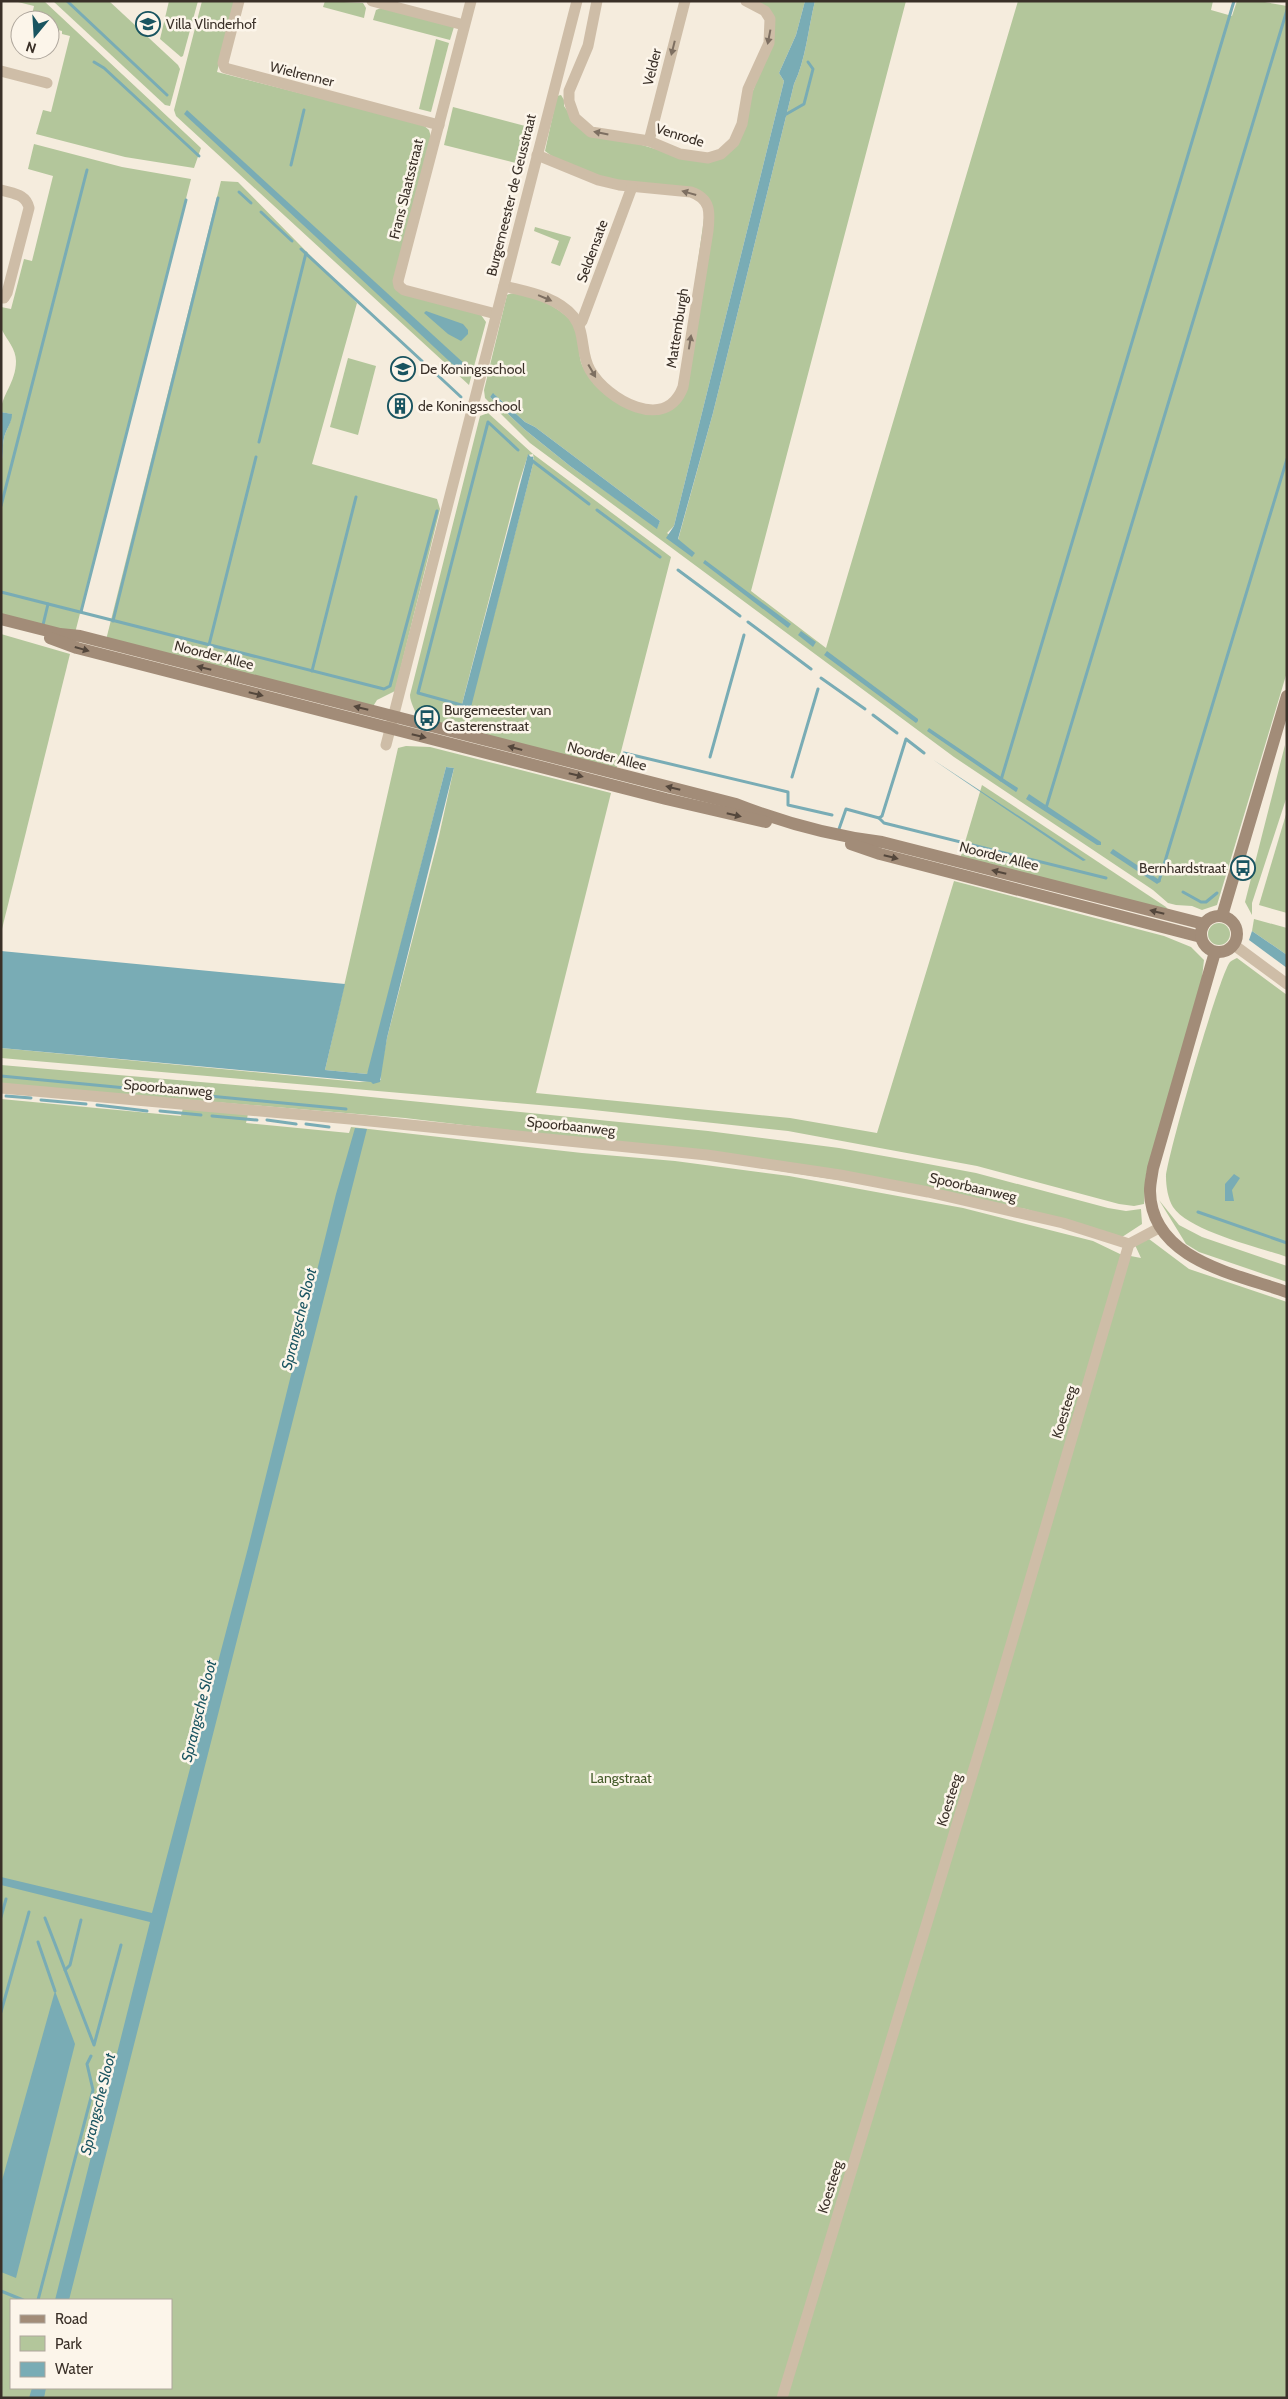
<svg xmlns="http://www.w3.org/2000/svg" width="1288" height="2399" font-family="Cabin,sans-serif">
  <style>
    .green { fill: #b3c69b; fill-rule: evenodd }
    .water { fill: #79acb5 }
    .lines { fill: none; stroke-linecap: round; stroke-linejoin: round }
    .stream { stroke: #79acb5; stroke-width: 3 }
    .street { stroke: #cebda7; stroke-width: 11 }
    .secondary { stroke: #a28c78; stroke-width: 12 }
    .oneway { fill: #7d6f61 }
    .oneway2 { fill: #54473c }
    .labels { text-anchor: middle; stroke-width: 5; stroke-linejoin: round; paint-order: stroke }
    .poi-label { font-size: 14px; fill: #3a3028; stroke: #fcf5ea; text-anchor: start }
    .street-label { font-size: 14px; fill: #3a3028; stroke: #fcf5ea }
    .park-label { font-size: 14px; fill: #445b29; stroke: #fcf5ea }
    .water-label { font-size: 15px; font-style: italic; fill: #195460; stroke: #fcf5ea }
  </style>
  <rect width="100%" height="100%" fill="#f5ecdd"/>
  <g class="green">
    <path d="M14,1H44L201,148L194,168L125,157L36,134L43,110L51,112L70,36L62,34V31L50,28V20L31,19L34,6Z"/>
    <path d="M53,1H109L178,65L180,69L170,106L165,105Z"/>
    <path d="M169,1H198L183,56L181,57L160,39Z"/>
    <path d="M202,1H235L217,72L422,124L429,130L431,137L393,282L481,315L486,322L469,385L176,116L174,110Z"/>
    <path d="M325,1L363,3L366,8L364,18L323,7Z"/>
    <path d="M757,1H805L796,35L779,73L784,81L674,526L667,533L692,551L678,540L713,413L794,84C806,59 808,29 815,1H906L751,591L826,648L1018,1H1213L1211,10L1232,16L1237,1H1259L1287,6V672L1217,905L1202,910L1192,906L1176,905L1168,903L1153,890L954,757L530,443L485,398L484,390L507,295C523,286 570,312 576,328C581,339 577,356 583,367C588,374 625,402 634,409L678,404L707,197C662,189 580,181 545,151L557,96L561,95L564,100V106L578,126L679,156L729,153L774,36ZM494,394L525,422L535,427L660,521L657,528L570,466L524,429L490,397Z"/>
    <path d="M381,8L454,27L450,40L373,20L376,10Z"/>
    <path d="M436,39L449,43L431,112L419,109Z"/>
    <path d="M453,107L529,127L520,164L444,145Z"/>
    <path d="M34,144L122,167L191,179L75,633L1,616V463C4,454 2,446 4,438C6,429 12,423 11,414L1,412C1,395 16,383 16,361C16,349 7,340 2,330C0,325 1,313 1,307L11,309L24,259L32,261L53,176L28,169Z"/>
    <path d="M221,181L238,182L357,303L312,464L437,499L440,509L395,691L377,700L372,708L106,640Z"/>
    <path d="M535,227L571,237L560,266L551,263L559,241L534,231Z"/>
    <path d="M348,358L376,366L358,435L330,427Z"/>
    <path d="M488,413L533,454L671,557L616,771L417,719C416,710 410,703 410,695L480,416ZM533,454L534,460L468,715L460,712L519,483L528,455Z"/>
    <path d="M1,634L70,654L1,933Z"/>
    <path d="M1285,745L1287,796L1252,903V915L1245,902Z"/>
    <path d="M406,746L430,747L611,793L536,1093L790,1118L877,1133L954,881L1164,936L1191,947L1204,960L1202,978L1146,1175L1144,1204L1134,1206L1119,1204L977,1166L788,1131L584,1109L1,1058V1048L359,1082L381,1080L380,1073L387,1038L439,836L454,768L446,767L369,1070L367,1074L325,1070L398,748Z"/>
    <path d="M982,785L1166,907L1171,913L960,859Z"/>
    <path d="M1287,811V913L1259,905Z"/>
    <path d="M1254,919L1287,928V955L1252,931Z"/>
    <circle cx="1219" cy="934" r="11"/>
    <path d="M1237,958L1287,995V1257C1258,1247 1189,1231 1173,1207C1168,1199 1166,1186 1166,1177C1167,1157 1220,973 1230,962C1232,960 1235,959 1237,958Z"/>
    <path d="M1,1065L331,1093L708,1131L839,1148L912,1161L976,1173L1108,1208L1126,1211L1141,1209L1142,1224L1119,1239L1026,1209L547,1135L405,1118L1,1084Z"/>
    <path d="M1,1099L181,1116L183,1108L248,1114L246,1123L349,1133L351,1127L582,1153L675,1161L789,1176L963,1208L1093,1241L1120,1254L1141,1258L1135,1245L1149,1239L1189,1269L1287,1302V2398H1ZM11,2300H171V2388H11Z"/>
    <path d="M1159,1200L1179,1225L1202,1237L1287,1266V1282L1199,1252L1186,1244Z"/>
  </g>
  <g class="water">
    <path d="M805,1H815C808,29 806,59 794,84L713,413L678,539L695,553L692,557L666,538L674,526L784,81L779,73L796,35Z"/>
    <path d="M187,110L468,367L463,374L184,114Z"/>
    <path d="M426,311L463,324L468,330V334L461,341L448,334L424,313Z"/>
    <path d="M493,393L525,422L535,427L660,521L657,529L570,466L524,429L490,397Z"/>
    <path d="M1,412L12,414C12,423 6,429 4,438C2,446 4,454 1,463Z"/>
    <path d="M528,454L534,460L469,715L460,712Z"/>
    <path d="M705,560L791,624L788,628L703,563Z"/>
    <path d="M801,631L816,642L813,647L798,635Z"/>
    <path d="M827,651L918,719V721L916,723L824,655Z"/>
    <path d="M929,728L1007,781L1018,788L1017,791L1016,792L927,731Z"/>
    <path d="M932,759L1086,860L1083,861L1066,850Z"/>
    <path d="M446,767L454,768L387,1038L380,1082L373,1084L371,1082L1,1048V951L345,984L325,1070L367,1074Z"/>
    <path d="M1029,794L1101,842V845H1097L1026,799Z"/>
    <path d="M1113,849L1161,881L1157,884L1110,853Z"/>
    <path d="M1252,931L1287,955V968L1249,940Z"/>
    <path d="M355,1128L367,1129L69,2300H55L150,1922L1,1885V1877L152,1913L248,1548L336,1194Z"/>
    <path d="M1234,1174L1240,1178L1232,1190L1234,1201H1225V1184Z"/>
    <path d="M55,1991L75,2044L16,2278L1,2272V2184Z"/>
    <path d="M32,2388H46L44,2398H29Z"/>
  </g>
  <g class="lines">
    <g class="stream">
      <path d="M67,1L167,95"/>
      <path d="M94,62L104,68L199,156"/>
      <path d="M783,116L804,104L813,69L808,62"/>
      <path d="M291,165L304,110"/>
      <path d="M239,192L251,203"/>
      <path d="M261,212L292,241"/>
      <path d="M301,249L422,361"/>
      <path d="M432,370L461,397"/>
      <path d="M259,442L306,253"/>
      <path d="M532,458L530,459L589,504"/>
      <path d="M1,506L87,170"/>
      <path d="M597,510L660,557"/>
      <path d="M678,570L740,616"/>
      <path d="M1,592L384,689L390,686L437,511"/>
      <path d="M81,612L186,200"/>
      <path d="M113,621L218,198"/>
      <path d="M748,622L811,669"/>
      <path d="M43,625L48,604"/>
      <path d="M209,645L256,457"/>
      <path d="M312,671L356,497"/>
      <path d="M821,678L865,709"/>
      <path d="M465,706L418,693L488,422L518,450"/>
      <path d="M873,715L897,733"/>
      <path d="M624,753L788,792V805L832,815"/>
      <path d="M710,757L744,635"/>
      <path d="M792,777L818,689"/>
      <path d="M1001,780L1234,1"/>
      <path d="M1046,808L1287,10"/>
      <path d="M879,818L884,823L1106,878"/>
      <path d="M839,829L846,809L879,818L882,816L906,739L924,753"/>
      <path d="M1159,881L1287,459"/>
      <path d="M1183,892L1201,902H1206L1217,893"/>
      <path d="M1,1076L346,1109"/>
      <path d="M6,1096L31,1098"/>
      <path d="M41,1100L86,1104"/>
      <path d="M97,1105L147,1111"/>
      <path d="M160,1111L201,1115"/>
      <path d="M212,1116L257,1120"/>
      <path d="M267,1120L296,1124"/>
      <path d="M306,1124L329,1127"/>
      <path d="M1198,1212L1287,1243"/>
      <path d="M1,1917L6,1899"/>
      <path d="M45,1918L94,2045L121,1945"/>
      <path d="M38,1942L55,1991"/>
      <path d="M65,1970L70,1965L81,1920"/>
      <path d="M1,2012L29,1912"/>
      <path d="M1,2291L23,2300"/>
      <path d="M38,2300L93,2090L87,2064L91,2056"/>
    </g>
    <g class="street">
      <path d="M239,1L223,63L225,68L439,125"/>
      <path d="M372,1L464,25"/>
      <path d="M471,1L398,281L399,286L404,290L496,314"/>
      <path d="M597,1L588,46L569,91V101L575,118L591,132L649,141L680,154L708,158L721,154L734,142L742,124L748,89L769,43L770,19L765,11L746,1"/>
      <path d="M1,71L47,83"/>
      <path d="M649,141L685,1"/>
      <path d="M1,190C14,194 26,194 29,208L7,293L4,298H1"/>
      <path d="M504,286C527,292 556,296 573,316C586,332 580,353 590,370C607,400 666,433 683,387L708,231C710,212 711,199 691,192L619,185L598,180L537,155"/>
      <path d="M579,325L582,321L632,187"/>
      <path d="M386,745L577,1"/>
      <path d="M1234,945L1287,984"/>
      <path d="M1,1088L350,1119L707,1155L840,1175L928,1192L1063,1223L1129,1244"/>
      <path d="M782,2398L987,1726L1129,1244L1161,1227"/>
    </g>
    <g class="secondary">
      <path d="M1,619L60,634L80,636L736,804C782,822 833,836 882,842L1204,924"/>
      <path d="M50,638L77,648L666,799L766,822"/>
      <path d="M851,844L880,854L1201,937"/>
      <circle cx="1219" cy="934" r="18"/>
      <path d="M1222,916L1287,696"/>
      <path d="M1215,952L1153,1168C1152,1175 1150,1183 1150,1191C1151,1260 1236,1274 1287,1292"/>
    </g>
  </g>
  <defs><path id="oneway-solid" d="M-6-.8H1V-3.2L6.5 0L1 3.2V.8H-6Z" transform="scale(1.25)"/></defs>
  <g class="oneway">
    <use href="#oneway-solid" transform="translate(769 37) rotate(101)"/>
    <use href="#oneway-solid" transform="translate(673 48) rotate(104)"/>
    <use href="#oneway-solid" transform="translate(601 133) rotate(-169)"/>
    <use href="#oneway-solid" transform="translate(689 193) rotate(-164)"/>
    <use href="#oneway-solid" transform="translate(545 298) rotate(23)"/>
    <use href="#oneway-solid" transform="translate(690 342) rotate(-81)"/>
    <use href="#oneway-solid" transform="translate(592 371) rotate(60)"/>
  </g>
  <g class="oneway2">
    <use href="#oneway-solid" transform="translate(82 649) rotate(16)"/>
    <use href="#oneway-solid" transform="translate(204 668) rotate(-166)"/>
    <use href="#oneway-solid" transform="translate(256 694) rotate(14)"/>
    <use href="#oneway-solid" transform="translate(361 708) rotate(-166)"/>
    <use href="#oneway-solid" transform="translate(419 736) rotate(14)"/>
    <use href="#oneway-solid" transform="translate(515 748) rotate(-165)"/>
    <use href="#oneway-solid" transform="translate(576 775) rotate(14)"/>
    <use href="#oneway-solid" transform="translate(673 788) rotate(-166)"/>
    <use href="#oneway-solid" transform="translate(734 815) rotate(13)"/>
    <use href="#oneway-solid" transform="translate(891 857) rotate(14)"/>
    <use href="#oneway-solid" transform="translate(999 872) rotate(-166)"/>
    <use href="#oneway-solid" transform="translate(1157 912) rotate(-166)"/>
  </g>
  <defs>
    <symbol id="school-ring" viewBox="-11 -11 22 22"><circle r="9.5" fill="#fcf5ea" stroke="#195460" stroke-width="1.5"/><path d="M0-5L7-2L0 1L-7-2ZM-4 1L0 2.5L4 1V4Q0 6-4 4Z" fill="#195460"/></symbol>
    <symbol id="building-ring" viewBox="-11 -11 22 22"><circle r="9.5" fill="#fcf5ea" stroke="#195460" stroke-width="1.5"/><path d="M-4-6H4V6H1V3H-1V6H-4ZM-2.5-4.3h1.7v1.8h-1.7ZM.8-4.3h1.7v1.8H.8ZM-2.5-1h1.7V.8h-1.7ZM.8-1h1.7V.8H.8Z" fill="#195460"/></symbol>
    <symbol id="bus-ring" viewBox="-11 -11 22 22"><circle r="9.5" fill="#fcf5ea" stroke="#195460" stroke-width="1.5"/><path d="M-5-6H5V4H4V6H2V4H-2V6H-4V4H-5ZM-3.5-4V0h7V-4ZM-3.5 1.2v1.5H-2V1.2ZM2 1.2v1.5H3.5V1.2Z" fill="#195460"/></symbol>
  </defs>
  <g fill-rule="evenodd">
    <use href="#school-ring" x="134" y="10" width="28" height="28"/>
    <use href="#school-ring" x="389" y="355" width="28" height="28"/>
    <use href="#building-ring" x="386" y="392" width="28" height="28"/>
    <use href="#bus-ring" x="413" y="704" width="28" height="28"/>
    <use href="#bus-ring" x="1229" y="854" width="28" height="28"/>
  </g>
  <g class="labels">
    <g class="poi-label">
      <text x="166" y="29">Villa Vlinderhof</text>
      <text x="420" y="374">De Koningsschool</text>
      <text x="418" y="411">de Koningsschool</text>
      <text x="444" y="715">Burgemeester van<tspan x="444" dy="16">Casterenstraat</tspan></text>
      <text x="1226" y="873" text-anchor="end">Bernhardstraat</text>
    </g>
    <g class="street-label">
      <text transform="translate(652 67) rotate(-76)" y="5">Velder</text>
      <text transform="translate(302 74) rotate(14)" y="5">Wielrenner</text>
      <text transform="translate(680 135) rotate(17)" y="5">Venrode</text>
      <text transform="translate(406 189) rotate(-76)" y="5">Frans Slaatsstraat</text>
      <text transform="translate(511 195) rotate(-76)" y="5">Burgemeester de Geusstraat</text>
      <text transform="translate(592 251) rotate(-70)" y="5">Seldensate</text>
      <text transform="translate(677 328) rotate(-81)" y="5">Mattemburgh</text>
      <text transform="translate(214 655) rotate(14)" y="5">Noorder Allee</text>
      <text transform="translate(607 756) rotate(14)" y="5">Noorder Allee</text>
      <text transform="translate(999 856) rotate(14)" y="5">Noorder Allee</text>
      <text transform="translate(168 1088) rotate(5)" y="5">Spoorbaanweg</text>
      <text transform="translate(571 1126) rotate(6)" y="5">Spoorbaanweg</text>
      <text transform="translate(973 1187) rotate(13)" y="5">Spoorbaanweg</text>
      <text transform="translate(1064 1412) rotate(-73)" y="5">Koesteeg</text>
      <text transform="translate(949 1800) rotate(-73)" y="5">Koesteeg</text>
      <text transform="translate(830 2187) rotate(-73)" y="5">Koesteeg</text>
    </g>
    <g class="park-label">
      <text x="621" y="1783">Langstraat</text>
    </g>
    <g class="water-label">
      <text transform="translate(299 1319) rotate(-76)" y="5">Sprangsche Sloot</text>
      <text transform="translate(199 1711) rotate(-76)" y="5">Sprangsche Sloot</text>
      <text transform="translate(98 2104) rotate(-76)" y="5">Sprangsche Sloot</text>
    </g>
  </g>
  <rect width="1288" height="2399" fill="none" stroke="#3a3028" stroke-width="5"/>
  <rect x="10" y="2299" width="162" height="90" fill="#fcf5ea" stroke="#aea69c"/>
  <rect x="20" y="2315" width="25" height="8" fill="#a28c78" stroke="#aea69c"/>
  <text x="55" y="2324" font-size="15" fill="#3a3028">Road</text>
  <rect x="20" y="2336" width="25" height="15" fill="#b3c69b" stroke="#aea69c"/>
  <text x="55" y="2349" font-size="15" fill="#3a3028">Park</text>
  <rect x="20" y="2362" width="25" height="15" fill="#79acb5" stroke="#aea69c"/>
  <text x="55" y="2374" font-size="15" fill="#3a3028">Water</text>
  <g transform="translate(35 35) rotate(198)"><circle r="24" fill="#fcf5ea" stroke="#aea69c"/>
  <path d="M0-4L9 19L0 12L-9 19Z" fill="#195460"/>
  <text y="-8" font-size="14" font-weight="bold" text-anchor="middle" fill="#3a3028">N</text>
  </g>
</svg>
